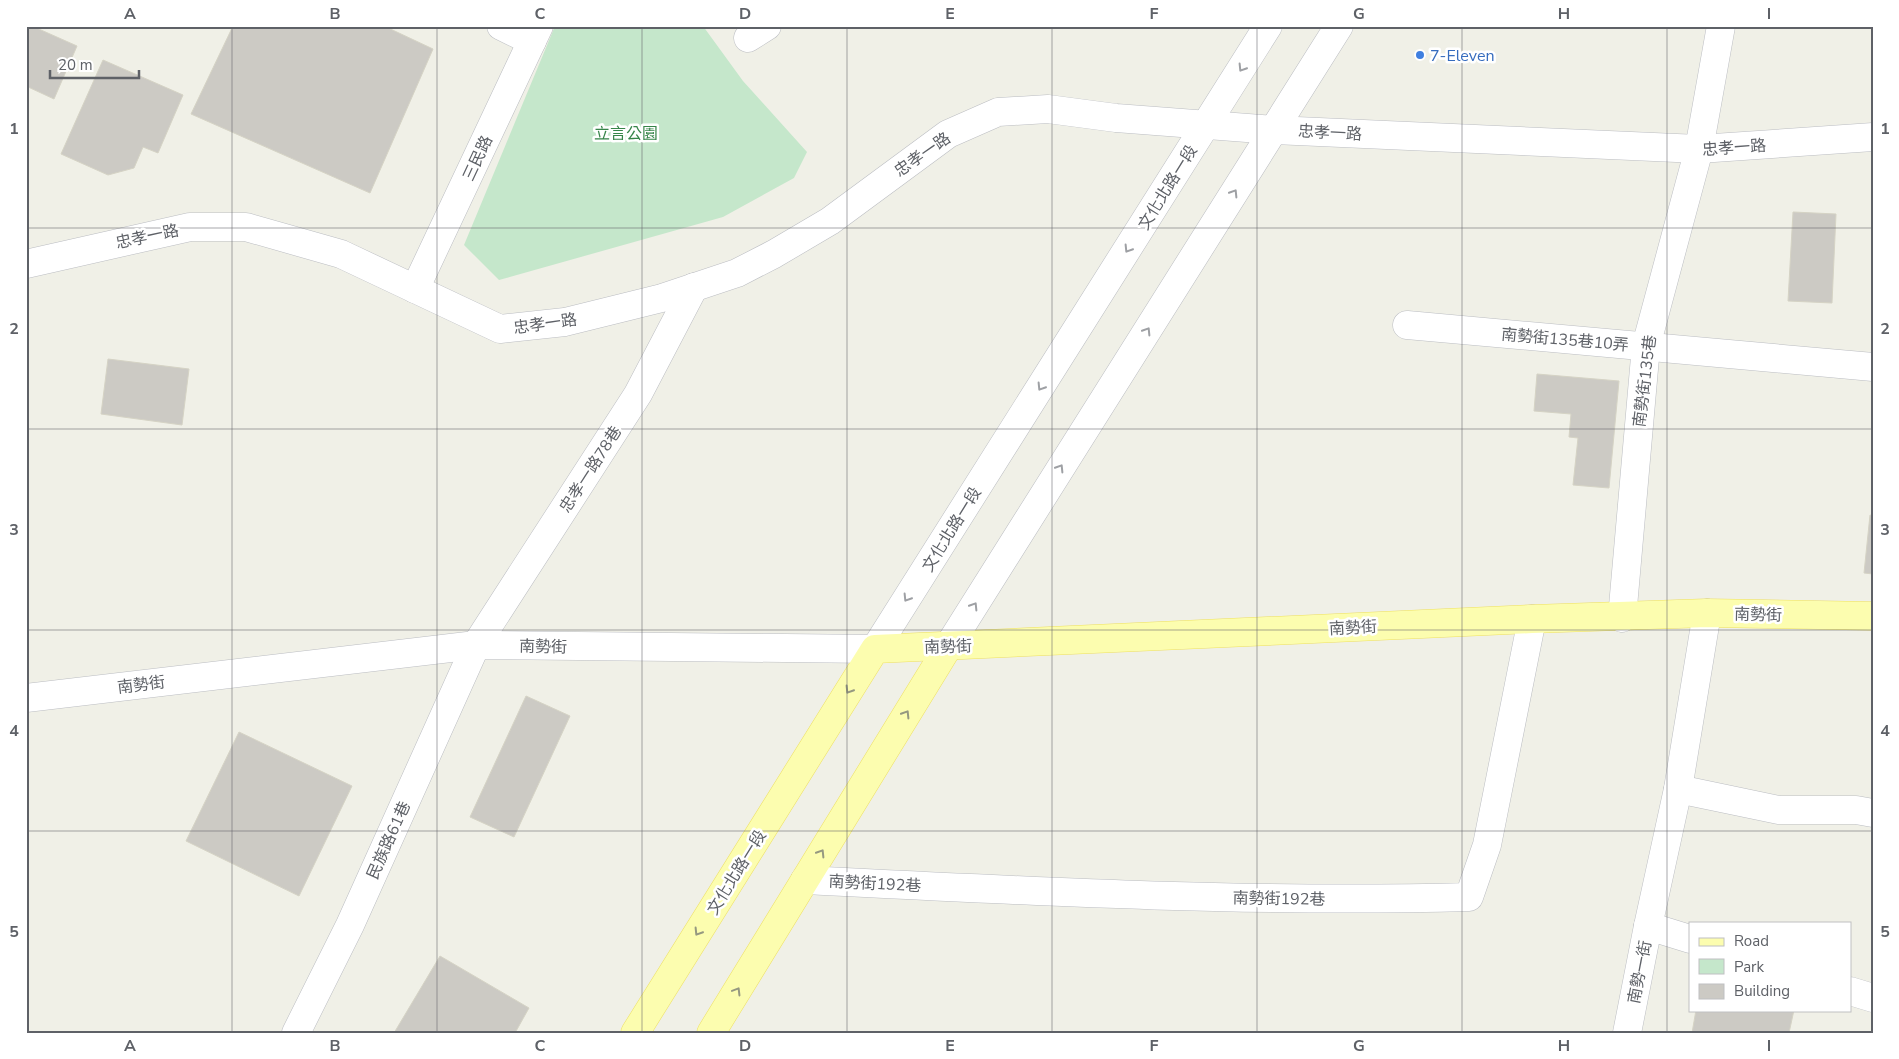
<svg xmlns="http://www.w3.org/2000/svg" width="1899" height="1059" font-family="'Nunito Sans','Noto Sans TC',sans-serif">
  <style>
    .green { fill: #c5e7cb }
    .building { fill: #cccac4; stroke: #d5d3c5 }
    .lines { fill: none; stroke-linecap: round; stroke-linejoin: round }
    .minor-casing { stroke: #bbbdc2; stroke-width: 29 }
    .major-casing { stroke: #eee062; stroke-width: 29 }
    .minor { stroke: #fff; stroke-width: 28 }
    .major { stroke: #fcfdaf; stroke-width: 28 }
    .oneway { stroke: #9ea0a4 }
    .oneway2 { stroke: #959880 }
    .grid { fill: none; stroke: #5e6167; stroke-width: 1; stroke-opacity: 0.55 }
    .shop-dot { fill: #3f7fe0; stroke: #fff; stroke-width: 2 }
    .labels { text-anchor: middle; stroke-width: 5; stroke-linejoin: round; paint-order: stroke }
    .shop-label { font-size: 16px; fill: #366cbe; stroke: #fff; text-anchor: start }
    .street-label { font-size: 16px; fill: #5e6167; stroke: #fff }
    .park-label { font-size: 16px; fill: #378549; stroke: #fff }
    .neatline { fill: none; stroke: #5e6167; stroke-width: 2 }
    .grid-label { font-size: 16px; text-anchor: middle; font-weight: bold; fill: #5e6167 }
  </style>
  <rect width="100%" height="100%" fill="#f0f0e7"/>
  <path class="green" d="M555,26H703L743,81L807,152L794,178L723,217L499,280L464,245Z"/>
  <g class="building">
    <path d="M26,26H32L77,46L54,99L26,86Z"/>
    <path d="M233,26H384L433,49L370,193L191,114Z"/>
    <path d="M103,60L183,95L158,153L143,147L134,168L108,175L61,154Z"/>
    <path d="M1793,212L1836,214L1832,303L1788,301Z"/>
    <path d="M108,359L189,369L182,425L101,414Z"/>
    <path d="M1537,374L1619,381L1609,488L1573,485L1578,438L1569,437L1571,414L1534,411Z"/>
    <path d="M1870,515L1873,516V574L1864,573Z"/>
    <path d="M526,696L570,716L514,837L470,817Z"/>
    <path d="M239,732L352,786L299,896L186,841Z"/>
    <path d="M440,956L529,1008L515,1033H394Z"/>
    <path d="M1696,1010H1794L1789,1033H1692Z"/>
  </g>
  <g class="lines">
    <defs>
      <g id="minor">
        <path d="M501,26L532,41"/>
        <path d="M748,38L767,26"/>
        <path d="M26,264L190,227H246L341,254L500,329L565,322L662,298L737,273L774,254L830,221L948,134L998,112L1048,109L1116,118L1274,130L1699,149L1873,137"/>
        <path d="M415,289L539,26"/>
        <path d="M1407,325L1873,367"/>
        <path d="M1622,618L1646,346L1699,149L1721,26"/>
        <path d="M948,647L1339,26"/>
        <path d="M26,698L476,645L875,649L1268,26"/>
        <path d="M1678,789L1779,810H1856L1873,813"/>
        <path d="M805,880C1026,891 1247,903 1469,897L1487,845L1532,619"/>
        <path d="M1648,926L1678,789L1707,613"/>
        <path d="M1850,991L1873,998"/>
        <path d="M296,1033L350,925L476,645L638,394L694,287"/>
        <path d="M1627,1033L1648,926L1690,939"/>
      </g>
      <g id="major">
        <path d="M635,1033L875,649L1532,619L1707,613L1873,616"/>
        <path d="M711,1033L948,647"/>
      </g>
    </defs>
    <use href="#minor" class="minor-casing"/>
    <use href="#major" class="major-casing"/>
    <use href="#minor" class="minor"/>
    <use href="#major" class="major"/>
  </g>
  <defs><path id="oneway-chevron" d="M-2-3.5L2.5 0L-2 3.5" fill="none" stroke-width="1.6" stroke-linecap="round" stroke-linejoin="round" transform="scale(1.25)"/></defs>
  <g class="oneway">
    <use href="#oneway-chevron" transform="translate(1242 68) rotate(122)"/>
    <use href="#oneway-chevron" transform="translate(1234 193) rotate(-58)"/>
    <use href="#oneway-chevron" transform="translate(1128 249) rotate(122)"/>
    <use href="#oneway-chevron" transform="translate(1147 331) rotate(-58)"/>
    <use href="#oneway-chevron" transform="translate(1041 387) rotate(122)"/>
    <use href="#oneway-chevron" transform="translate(1060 468) rotate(-58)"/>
    <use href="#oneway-chevron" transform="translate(907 598) rotate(122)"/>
    <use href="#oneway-chevron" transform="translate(974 606) rotate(-58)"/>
  </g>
  <g class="oneway2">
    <use href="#oneway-chevron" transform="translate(849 690) rotate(122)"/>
    <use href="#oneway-chevron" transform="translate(906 714) rotate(-58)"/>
    <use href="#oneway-chevron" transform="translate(821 853) rotate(-58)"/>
    <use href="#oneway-chevron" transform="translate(698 932) rotate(122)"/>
    <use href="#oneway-chevron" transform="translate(737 991) rotate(-59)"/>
  </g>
  <path class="grid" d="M232,26V1033M437,26V1033M642,26V1033M847,26V1033M1052,26V1033M1257,26V1033M1462,26V1033M1667,26V1033M26,228H1873M26,429H1873M26,630H1873M26,831H1873"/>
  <circle class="shop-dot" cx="1420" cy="55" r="5"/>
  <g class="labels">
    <g class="shop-label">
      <text x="1430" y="61">7-Eleven</text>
    </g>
    <g class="street-label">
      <text transform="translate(1330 132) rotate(3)" y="6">忠孝一路</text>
      <text transform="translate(1734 147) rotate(-4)" y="6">忠孝一路</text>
      <text transform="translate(922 154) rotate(-35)" y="6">忠孝一路</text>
      <text transform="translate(477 158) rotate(-65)" y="6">三民路</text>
      <text transform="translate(1167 187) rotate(-58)" y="6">文化北路一段</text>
      <text transform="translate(147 236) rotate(-12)" y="6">忠孝一路</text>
      <text transform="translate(545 323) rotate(-8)" y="6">忠孝一路</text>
      <text transform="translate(1565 339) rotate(5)" y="6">南勢街135巷10弄</text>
      <text transform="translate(1644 381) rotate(-83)" y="6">南勢街135巷</text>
      <text transform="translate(590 469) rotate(-57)" y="6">忠孝一路78巷</text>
      <text transform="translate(951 529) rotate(-58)" y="6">文化北路一段</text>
      <text transform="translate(1758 614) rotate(1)" y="6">南勢街</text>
      <text transform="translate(1353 627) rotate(-3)" y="6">南勢街</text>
      <text transform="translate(543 646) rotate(1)" y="6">南勢街</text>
      <text transform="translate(948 646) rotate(-2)" y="6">南勢街</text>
      <text transform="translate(141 684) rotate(-7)" y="6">南勢街</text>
      <text transform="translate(388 840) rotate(-66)" y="6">民族路61巷</text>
      <text transform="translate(736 872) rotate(-58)" y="6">文化北路一段</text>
      <text transform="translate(875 883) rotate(3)" y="6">南勢街192巷</text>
      <text transform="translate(1279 898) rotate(1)" y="6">南勢街192巷</text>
      <text transform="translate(1639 972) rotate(-79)" y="6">南勢一街</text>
    </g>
    <g class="park-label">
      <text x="626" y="139">立言公園</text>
    </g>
  </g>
  <rect width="1899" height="1059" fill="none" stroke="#ffffff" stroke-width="55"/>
  <rect x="1689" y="922" width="162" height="90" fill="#ffffff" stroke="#bfc0c2"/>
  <rect x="1699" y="938" width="25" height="8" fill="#fcfdaf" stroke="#bfc0c2"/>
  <text x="1734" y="946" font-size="15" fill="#5e6167">Road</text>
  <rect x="1699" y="959" width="25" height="15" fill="#c5e7cb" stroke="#bfc0c2"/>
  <text x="1734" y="972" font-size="15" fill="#5e6167">Park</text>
  <rect x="1699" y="984" width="25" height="15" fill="#cccac4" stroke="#bfc0c2"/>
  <text x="1734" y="996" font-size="15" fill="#5e6167">Building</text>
  <path d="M50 70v8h89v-8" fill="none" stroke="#5e6167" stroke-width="2.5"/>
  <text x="58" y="70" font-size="15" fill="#5e6167" stroke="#ffffff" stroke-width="4" paint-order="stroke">20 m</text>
  <rect x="28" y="28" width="1844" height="1004" class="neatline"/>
  <g class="grid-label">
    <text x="130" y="19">A</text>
    <text x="335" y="19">B</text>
    <text x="540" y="19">C</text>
    <text x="745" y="19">D</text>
    <text x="950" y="19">E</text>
    <text x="1154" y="19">F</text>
    <text x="1359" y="19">G</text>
    <text x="1564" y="19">H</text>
    <text x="1769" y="19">I</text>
    <text x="14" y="134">1</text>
    <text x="1885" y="134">1</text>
    <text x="14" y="334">2</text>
    <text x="1885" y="334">2</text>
    <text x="14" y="535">3</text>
    <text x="1885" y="535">3</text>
    <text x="14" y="736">4</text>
    <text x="1885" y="736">4</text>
    <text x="14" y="937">5</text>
    <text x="1885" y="937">5</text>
    <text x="130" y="1051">A</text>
    <text x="335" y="1051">B</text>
    <text x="540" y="1051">C</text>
    <text x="745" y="1051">D</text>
    <text x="950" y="1051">E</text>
    <text x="1154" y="1051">F</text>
    <text x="1359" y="1051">G</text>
    <text x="1564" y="1051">H</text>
    <text x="1769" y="1051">I</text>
  </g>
</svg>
